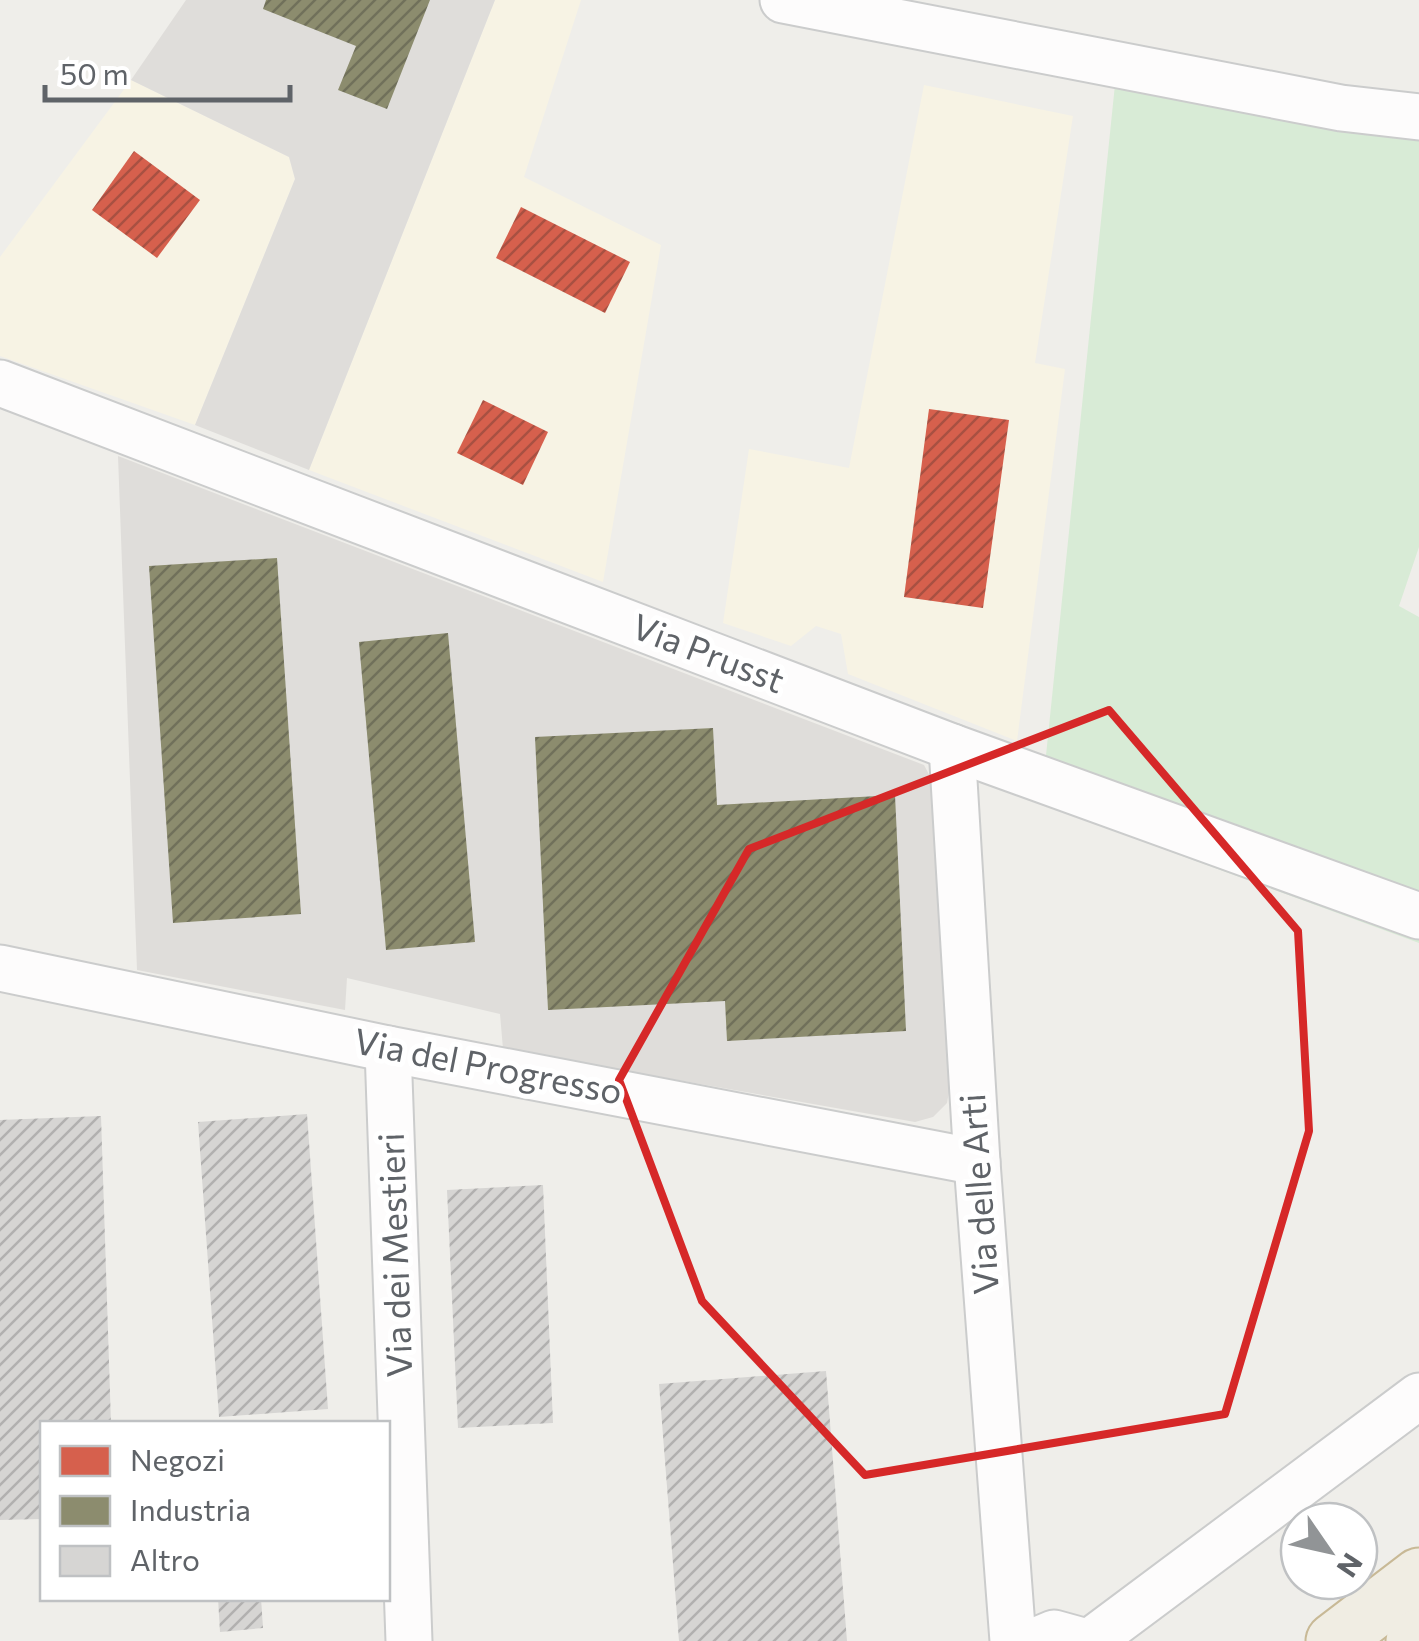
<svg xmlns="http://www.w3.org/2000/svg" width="1419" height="1641" font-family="Commissioner,sans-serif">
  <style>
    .commercial { fill: #f7f3e4 }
    .industrial { fill: #dfddda }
    .green { fill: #d8ebd6 }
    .shops { fill: url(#shops-hatch) }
    .industry { fill: url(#industry-hatch) }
    .building { fill: url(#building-hatch) }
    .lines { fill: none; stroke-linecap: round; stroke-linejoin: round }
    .minor-casing { stroke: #cbcccc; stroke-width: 49 }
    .highway-casing { stroke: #c8b996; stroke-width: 59 }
    .minor { stroke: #fdfcfc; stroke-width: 45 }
    .highway { stroke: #f0ede3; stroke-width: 55 }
    .marked { fill: none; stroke: #d62828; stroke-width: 8; stroke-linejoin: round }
    .labels { text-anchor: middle; stroke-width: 10; stroke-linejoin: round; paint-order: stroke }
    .street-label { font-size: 35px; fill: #5f6368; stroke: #fff }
  </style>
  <defs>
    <pattern id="shops-hatch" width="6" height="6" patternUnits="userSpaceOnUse" patternTransform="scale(2.5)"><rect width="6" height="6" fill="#d6604d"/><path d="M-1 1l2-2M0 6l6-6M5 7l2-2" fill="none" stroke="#a85042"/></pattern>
    <pattern id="industry-hatch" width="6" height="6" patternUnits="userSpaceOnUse" patternTransform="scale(2.5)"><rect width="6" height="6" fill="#8c8c6e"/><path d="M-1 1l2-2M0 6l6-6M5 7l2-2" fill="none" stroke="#70705a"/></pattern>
    <pattern id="building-hatch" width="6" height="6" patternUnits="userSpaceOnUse" patternTransform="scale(2.5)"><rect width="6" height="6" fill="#d6d5d3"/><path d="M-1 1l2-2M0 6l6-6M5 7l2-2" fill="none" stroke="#b1b0af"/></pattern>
  </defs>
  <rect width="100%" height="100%" fill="#efeeea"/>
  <g class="commercial">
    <path d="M495,0H581L524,177L661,245L603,582L309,470Z"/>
    <path d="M131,80L289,157L295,179L195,425L0,356V257Z"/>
    <path d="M924,85L1073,116L1035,363L1065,369L1017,741L848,674L841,634L816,626L791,646L723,623L749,449L849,468Z"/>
  </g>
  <g class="industrial">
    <path d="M186,0H495L309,470L195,425L295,179L289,157L131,80Z"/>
    <path d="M118,456L924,765L934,784L950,1086L947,1103L933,1117L915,1122L503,1049L500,1014L347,978L345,1010L137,970Z"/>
  </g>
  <path class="green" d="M1117,65L1419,117V547L1399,606L1419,617V943L1041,804Z"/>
  <g class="shops">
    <path d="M134,151L200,200L157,258L92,210Z"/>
    <path d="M521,207L630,262L605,313L496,258Z"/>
    <path d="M483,400L548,432L523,485L457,453Z"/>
    <path d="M929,409L1009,420L983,608L904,597Z"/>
  </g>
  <g class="industry">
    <path d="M266,0H430L387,109L338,90L356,46L263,9Z"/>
    <path d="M277,558L301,914L173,923L149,566Z"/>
    <path d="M448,633L475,942L386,950L359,642Z"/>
    <path d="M713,728L717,805L895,795L906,1031L727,1041L725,1001L548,1010L535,737Z"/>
  </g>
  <g class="building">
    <path d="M307,1114L328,1409L219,1417L198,1122Z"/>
    <path d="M101,1116L111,1424H42V1519L0,1520V1120Z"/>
    <path d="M543,1185L553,1423L458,1428L447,1190Z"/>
    <path d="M826,1371L847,1641H679L659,1384Z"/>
    <path d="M218,1598H261L263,1628L220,1632Z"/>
  </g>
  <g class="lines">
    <defs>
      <g id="minor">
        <path d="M783,0L1341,108L1419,117"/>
        <path d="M0,383L952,747L1419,916"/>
        <path d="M952,747L977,1162L1013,1641"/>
        <path d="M0,968L388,1049L977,1162"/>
        <path d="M388,1049L409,1641"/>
        <path d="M1035,1641L1054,1633L1083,1641"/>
        <path d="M1091,1641L1419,1396"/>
      </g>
      <g id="highway">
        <path d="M1334,1641L1419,1576"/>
        <path d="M1414,1641L1419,1637"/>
      </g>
    </defs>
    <use href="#minor" class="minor-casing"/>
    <use href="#highway" class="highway-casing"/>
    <use href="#minor" class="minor"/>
    <use href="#highway" class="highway"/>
  </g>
  <path class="marked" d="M1109,710L1298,931L1309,1131L1225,1414L865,1475L702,1301L619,1080L749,849Z"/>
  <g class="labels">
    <g class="street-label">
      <text transform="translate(708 654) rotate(21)" y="12">Via Prusst</text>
      <text transform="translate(488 1067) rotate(11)" y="12">Via del Progresso</text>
      <text transform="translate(980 1194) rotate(-94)" y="12">Via delle Arti</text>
      <text transform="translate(396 1255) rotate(-92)" y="12">Via dei Mestieri</text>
    </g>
  </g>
  <rect x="40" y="1421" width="350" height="180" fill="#ffffff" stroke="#bfc1c3" stroke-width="2.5"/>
  <rect x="60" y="1446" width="50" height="30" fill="#d6604d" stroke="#bfc1c3" stroke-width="2.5"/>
  <text x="130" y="1471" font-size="30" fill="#5f6368">Negozi</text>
  <rect x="60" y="1496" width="50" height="30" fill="#8c8c6e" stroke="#bfc1c3" stroke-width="2.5"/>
  <text x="130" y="1521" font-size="30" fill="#5f6368">Industria</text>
  <rect x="60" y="1546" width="50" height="30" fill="#d6d5d3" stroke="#bfc1c3" stroke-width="2.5"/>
  <text x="130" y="1571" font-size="30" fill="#5f6368">Altro</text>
  <g transform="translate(1329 1551) rotate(124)"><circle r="48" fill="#ffffff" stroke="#bfc1c3" stroke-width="2.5"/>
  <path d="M0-8L18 38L0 25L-18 38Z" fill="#919496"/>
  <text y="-15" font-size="28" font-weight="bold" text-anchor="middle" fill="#5f6368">N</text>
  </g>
  <path d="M45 85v15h245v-15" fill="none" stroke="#5f6368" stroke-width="5"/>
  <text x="60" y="85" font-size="30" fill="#5f6368" stroke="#ffffff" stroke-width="8" paint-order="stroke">50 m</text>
</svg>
